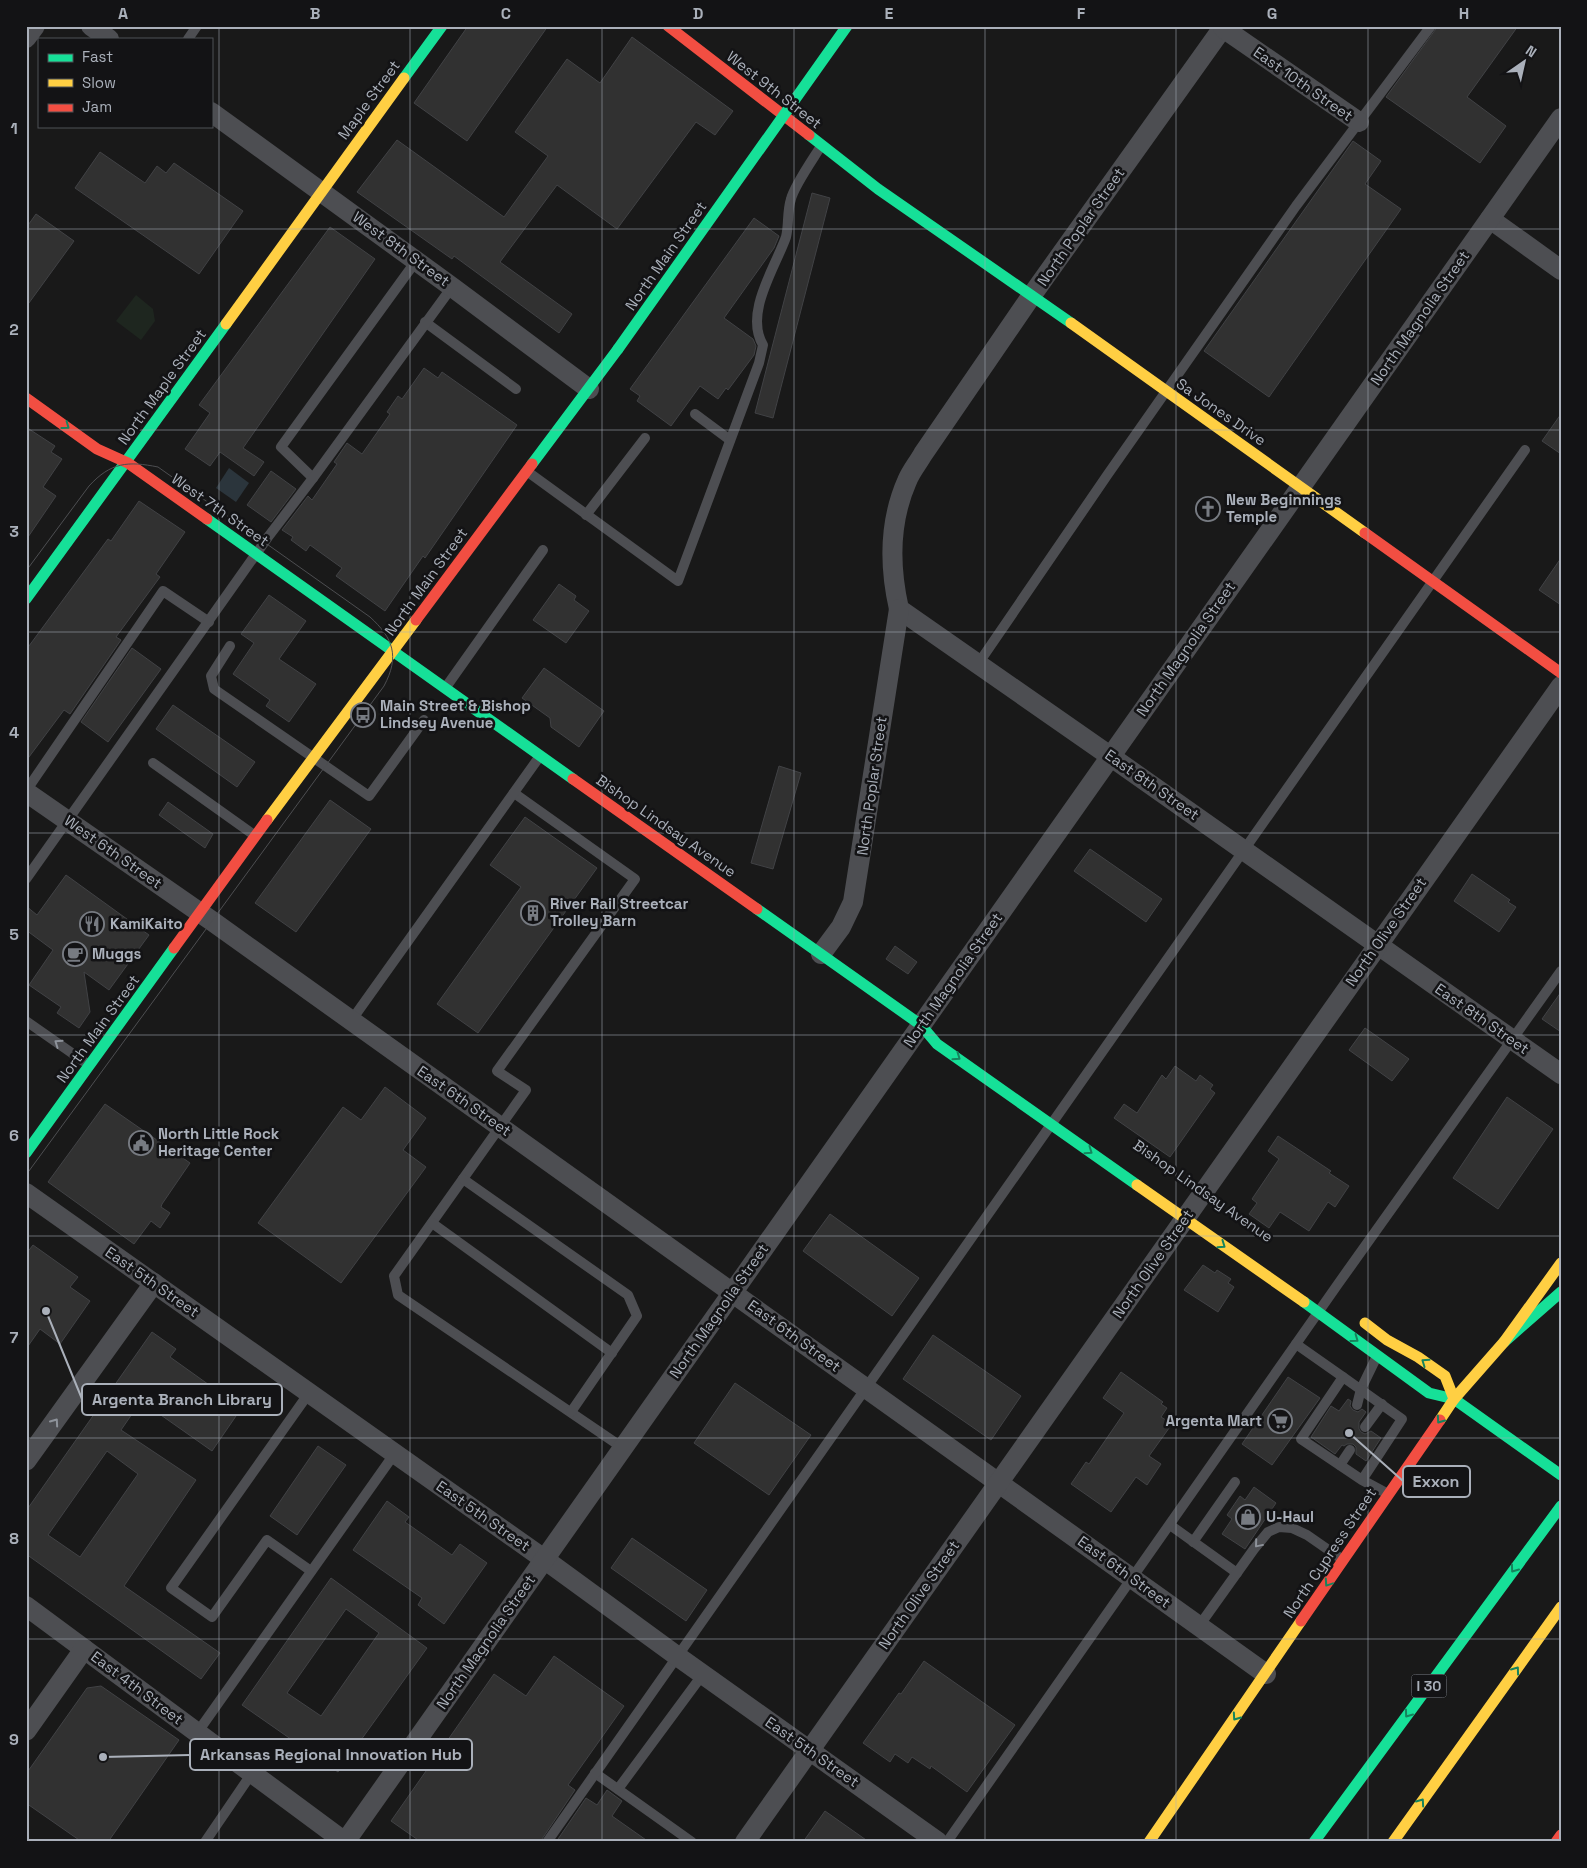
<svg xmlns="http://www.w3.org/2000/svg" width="1587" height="1868" font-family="'Space Grotesk',sans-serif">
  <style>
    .green { fill: #1e261f }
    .water { fill: #2b353c }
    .building { fill: #313131; stroke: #414245; fill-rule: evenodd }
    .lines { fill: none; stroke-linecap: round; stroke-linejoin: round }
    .lane { stroke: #4d4e52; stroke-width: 10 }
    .street { stroke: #4d4e52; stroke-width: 20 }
    .fast { stroke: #16e098; stroke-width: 11 }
    .slow { stroke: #ffcf43; stroke-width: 11 }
    .jam { stroke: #f24e42; stroke-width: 11 }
    .tram { stroke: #4d4e51; stroke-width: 1 }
    .fast-bridge { stroke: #16e098; stroke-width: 11 }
    .oneway { stroke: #15845d }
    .oneway2 { stroke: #8e939b }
    .grid { fill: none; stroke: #aab0ba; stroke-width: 1; stroke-opacity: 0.55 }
    .labels { text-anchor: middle; stroke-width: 5; stroke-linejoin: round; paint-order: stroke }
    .shield { fill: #131315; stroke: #7d8188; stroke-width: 1 }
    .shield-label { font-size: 14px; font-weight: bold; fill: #aab0ba }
    .street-label { font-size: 15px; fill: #aab0ba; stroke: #131315 }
    .poi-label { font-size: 15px; font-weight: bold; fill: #aab0ba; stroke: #131315; text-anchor: start }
    .leader { fill: none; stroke: #aab0ba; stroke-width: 2 }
    .callout-dot { fill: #aab0ba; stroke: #131315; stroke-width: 2 }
    .callout { fill: #131315; stroke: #aab0ba; stroke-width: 2 }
    .callout-label { font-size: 16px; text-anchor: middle; font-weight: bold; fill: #aab0ba }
    .neatline { fill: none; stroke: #aab0ba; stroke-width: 2 }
    .grid-label { font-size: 16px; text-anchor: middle; font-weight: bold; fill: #aab0ba }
  </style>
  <rect width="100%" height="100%" fill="#191919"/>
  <path class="green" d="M136,295L153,309L155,321L141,340L116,321Z"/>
  <path class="water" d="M229,468L249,483L236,502L216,488Z"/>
  <g class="building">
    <path d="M468,26H548L467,141L414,103Z"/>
    <path d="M1438,26H1518L1467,97L1506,126L1480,163L1386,97Z"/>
    <path d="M632,37L733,111L715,135L696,122L617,229L557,185L500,262L572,314L559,333L454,256L452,259L357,192L397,140L504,217L548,156L515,132L567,59L600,83Z"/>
    <path d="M1353,141L1381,161L1365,184L1401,209L1269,397L1204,351Z"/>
    <path d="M100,152L145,183L157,166L166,173L174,163L243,211L199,274L75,188Z"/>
    <path d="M812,193L830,198L773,418L755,413Z"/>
    <path d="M36,214L74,241L26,307V228Z"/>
    <path d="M754,218L779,236L774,248L724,318L753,339L756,346L754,355L728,390L726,388L718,399L700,386L671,426L637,401L640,396L630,389Z"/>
    <path d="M330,227L375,259L243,448L264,462L254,476L220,452L210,466L185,449L210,413L199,405Z"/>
    <path d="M424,368L438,378L442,372L517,425L425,558L423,556L385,611L336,576L342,568L310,545L306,551L291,540L293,537L282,530L308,496L312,500L337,464L334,462L347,443L362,454L390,414L387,412L398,396L402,399Z"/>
    <path d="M1561,414V454L1542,441Z"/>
    <path d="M26,427L55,446L51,452L62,459L43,487L56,496L26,540Z"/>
    <path d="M271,471L296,489L271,522L247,505Z"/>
    <path d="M139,501L185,532L156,574L160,577L116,637L121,640L70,714L64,710L26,761V650L108,539L111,541Z"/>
    <path d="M1561,558V605L1539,590Z"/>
    <path d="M559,584L576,596L574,600L589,611L566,643L533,620Z"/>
    <path d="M269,595L306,621L279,659L316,684L289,722L266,706L270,700L233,674L254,643L241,634Z"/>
    <path d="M132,648L161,669L108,742L81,722Z"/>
    <path d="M544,668L604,711L579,747L551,727L550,718L522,698Z"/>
    <path d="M173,705L255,762L237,787L156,729Z"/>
    <path d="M779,766L801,773L773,869L751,863Z"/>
    <path d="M330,800L371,829L296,932L255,903Z"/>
    <path d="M168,802L213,834L205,848L159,815Z"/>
    <path d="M525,817L597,868L478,1033L437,1004L521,887L490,865Z"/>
    <path d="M1090,849L1162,899L1146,922L1074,871Z"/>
    <path d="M1472,874L1510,900L1508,902L1516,907L1499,932L1454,901Z"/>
    <path d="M66,875L149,935L109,990L84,972L90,1012L79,1028L57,1013L61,1007L29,985L53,950L26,930V906L37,915Z"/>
    <path d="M895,946L917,962L908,974L886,959Z"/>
    <path d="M1561,992V1032L1542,1019Z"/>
    <path d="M1365,1028L1409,1059L1392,1081L1349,1050Z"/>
    <path d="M1175,1066L1196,1081L1200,1075L1213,1085L1210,1089L1215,1093L1170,1157L1114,1118L1124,1104L1137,1113L1162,1075L1166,1079Z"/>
    <path d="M385,1087L426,1118L403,1150L426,1167L341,1283L258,1223L343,1107L361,1120Z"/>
    <path d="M1507,1097L1553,1129L1498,1209L1453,1178Z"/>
    <path d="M105,1104L190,1163L162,1204L161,1207L170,1213L160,1228L151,1221L134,1244L48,1182Z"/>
    <path d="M1278,1136L1331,1171L1329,1173L1349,1186L1335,1207L1328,1202L1309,1231L1280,1212L1269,1228L1249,1214L1257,1203L1252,1199L1279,1159L1268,1151Z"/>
    <path d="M830,1214L919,1278L892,1316L803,1251Z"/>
    <path d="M33,1245L78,1277L70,1287L90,1301L60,1344L40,1329L26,1349V1254Z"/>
    <path d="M1203,1265L1215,1273L1217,1270L1231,1279L1228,1283L1234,1287L1218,1312L1184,1290Z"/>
    <path d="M152,1332L176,1349L170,1357L219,1392L224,1384L247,1400L212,1451L141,1401L121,1430L196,1480L124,1586L220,1653L201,1679L26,1554V1511ZM107,1451L138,1474L80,1557L48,1535Z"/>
    <path d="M933,1335L1021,1396L991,1440L903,1379Z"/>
    <path d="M1121,1372L1163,1402L1161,1404L1167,1408L1161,1417L1172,1424L1149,1456L1161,1464L1147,1485L1136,1477L1111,1512L1071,1484L1086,1462L1089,1464L1124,1413L1103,1398Z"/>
    <path d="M1288,1377L1320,1398L1272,1465L1242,1444Z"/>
    <path d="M735,1383L811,1435L769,1495L694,1443Z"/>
    <path d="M1348,1399L1351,1401L1350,1406L1353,1410L1358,1412L1362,1409L1366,1412L1359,1422V1429L1361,1432L1365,1434L1371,1431L1381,1438L1366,1461L1356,1454V1447L1353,1444H1347L1344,1446L1342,1445L1335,1454L1311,1437L1331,1406L1339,1411Z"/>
    <path d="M318,1446L346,1465L297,1535L270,1516Z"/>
    <path d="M1254,1487L1276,1503L1245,1549L1222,1534L1232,1519L1227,1515L1240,1496L1245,1500Z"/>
    <path d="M387,1501L409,1517L405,1522L452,1555L460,1544L487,1563L444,1624L418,1605L422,1598L353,1550Z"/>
    <path d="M632,1538L707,1590L686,1621L611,1568Z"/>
    <path d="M331,1578L427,1648L338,1772L242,1705ZM346,1609L379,1633L321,1716L287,1693Z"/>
    <path d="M554,1656L624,1706L568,1785L575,1790L540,1842H421L391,1821L494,1674L526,1696Z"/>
    <path d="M924,1661L1015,1725L967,1792L931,1766L930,1769L912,1757L908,1763L895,1754L890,1762L863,1743L899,1693L901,1694Z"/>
    <path d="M101,1686L179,1740L108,1842H82L26,1803V1774L87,1688Z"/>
    <path d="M607,1790L622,1801L612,1816L649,1842H556L586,1798L597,1805Z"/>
    <path d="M825,1811L869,1842H803Z"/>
  </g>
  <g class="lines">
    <g class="lane">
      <path d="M188,39L197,26"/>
      <path d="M425,322L516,389"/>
      <path d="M695,414L730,440"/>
      <path d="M528,472L678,581L759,363L763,345C744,313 775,268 786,237C789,225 787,211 791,199C794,186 813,159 821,146"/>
      <path d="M313,478L281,447L416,261"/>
      <path d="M586,515L645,438"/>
      <path d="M230,646L211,676L214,689L369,796L424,720"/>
      <path d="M978,664L1108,474L1296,206L1431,26"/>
      <path d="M446,687L543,550"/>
      <path d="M153,763L254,835"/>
      <path d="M26,791L163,591L209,622"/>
      <path d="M514,793L635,879L497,1071L526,1090L394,1276L398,1295L623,1448"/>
      <path d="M26,879L268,537L313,478L452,287"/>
      <path d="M26,1021L89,1065"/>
      <path d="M351,1021L540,756"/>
      <path d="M463,1179L628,1295L637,1316L571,1412"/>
      <path d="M432,1223L612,1353"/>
      <path d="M1296,1344L1343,1377"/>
      <path d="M309,1393L171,1588L212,1617L267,1540L311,1571"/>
      <path d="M1357,1405L1361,1389L1377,1356"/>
      <path d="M1365,1427L1382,1404"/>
      <path d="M1340,1465L1350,1450"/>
      <path d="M1362,1480L1402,1419L1343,1377L1301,1439L1362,1480L1388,1494"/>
      <path d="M1170,1525L1237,1573"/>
      <path d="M1193,1542L1235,1482"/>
      <path d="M1199,1626L1254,1549L1268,1532L1279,1527L1292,1528L1307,1535L1343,1560"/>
      <path d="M197,1733L395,1453"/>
      <path d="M595,1773L692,1842"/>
      <path d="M618,1789L703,1674"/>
      <path d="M205,1842L252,1773"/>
      <path d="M547,1842L1525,450"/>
      <path d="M947,1842L1338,1284L1561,971"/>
    </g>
    <g class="street">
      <path d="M91,26L109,39"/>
      <path d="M1224,26L1032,295L923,454C918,463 911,471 907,481C889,522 889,565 899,609L1110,756L1561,1074"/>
      <path d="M1223,28L1359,122"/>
      <path d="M26,38L35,26"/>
      <path d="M211,112L452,287L589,389"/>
      <path d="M1490,219L1561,270"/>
      <path d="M26,792L212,921L1266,1674"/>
      <path d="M821,954L841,927L853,902L899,609"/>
      <path d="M26,1193L544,1559L677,1656L938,1842"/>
      <path d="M26,1461L154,1283"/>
      <path d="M26,1606L345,1842L1561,118"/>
      <path d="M26,1731L84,1649"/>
      <path d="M745,1842L1561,686"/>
    </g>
    <g class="fast">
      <path d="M404,78L442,26"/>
      <path d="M809,135L878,189L1071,323"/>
      <path d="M532,464L618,349"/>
      <path d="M207,519L573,779"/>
      <path d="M26,599L226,324"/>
      <path d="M757,909L921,1025L937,1044L1137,1185"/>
      <path d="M26,1153L174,948"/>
      <path d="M1304,1302L1429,1393L1454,1399L1561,1475"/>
      <path d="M1504,1342L1561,1292"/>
      <path d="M1314,1842L1561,1506"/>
    </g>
    <g class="slow">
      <path d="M1071,323L1365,533"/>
      <path d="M226,324L404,78"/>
      <path d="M267,820L416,620"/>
      <path d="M1137,1185L1304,1302"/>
      <path d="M1365,1323L1387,1340L1418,1357L1445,1376L1454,1399"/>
      <path d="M1440,1420L1454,1399L1504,1342L1561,1263"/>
      <path d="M1149,1842L1301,1621"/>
      <path d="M1393,1842L1561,1607"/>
    </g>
    <g class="jam">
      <path d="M668,26L809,135"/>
      <path d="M26,398L97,449L128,463L207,519"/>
      <path d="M1365,533L1561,673"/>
      <path d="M416,620L532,464"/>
      <path d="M573,779L757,909"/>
      <path d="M174,948L267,820"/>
      <path d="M1301,1621L1440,1420"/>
      <path d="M1556,1842L1561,1835"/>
    </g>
    <path class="tram" d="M26,571L89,486C111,462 128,461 158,467L370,617C393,638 400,656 384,686L26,1175"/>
    <path class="fast-bridge" d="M618,349L847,26"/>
  </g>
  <defs><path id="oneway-chevron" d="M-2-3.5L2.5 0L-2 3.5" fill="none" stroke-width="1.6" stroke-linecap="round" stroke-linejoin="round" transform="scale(1.25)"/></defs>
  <g class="oneway">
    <use href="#oneway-chevron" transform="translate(66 426) rotate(36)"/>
    <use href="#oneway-chevron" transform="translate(957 1057) rotate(35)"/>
    <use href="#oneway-chevron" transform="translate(1089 1151) rotate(35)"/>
    <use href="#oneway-chevron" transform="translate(1222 1245) rotate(35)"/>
    <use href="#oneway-chevron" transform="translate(1355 1339) rotate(36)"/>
    <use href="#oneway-chevron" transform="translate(1425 1362) rotate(-145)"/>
    <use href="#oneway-chevron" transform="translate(1440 1420) rotate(125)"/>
    <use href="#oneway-chevron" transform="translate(1514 1569) rotate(126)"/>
    <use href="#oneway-chevron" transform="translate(1328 1583) rotate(124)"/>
    <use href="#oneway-chevron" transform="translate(1516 1670) rotate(-54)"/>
    <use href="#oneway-chevron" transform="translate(1408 1714) rotate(126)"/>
    <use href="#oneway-chevron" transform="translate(1236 1717) rotate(125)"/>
    <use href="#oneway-chevron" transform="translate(1421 1802) rotate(-55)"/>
  </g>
  <g class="oneway2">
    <use href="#oneway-chevron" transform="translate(58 1043) rotate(-145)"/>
    <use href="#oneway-chevron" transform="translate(55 1422) rotate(-55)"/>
    <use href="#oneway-chevron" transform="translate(1258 1544) rotate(130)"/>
  </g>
  <path class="grid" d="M219,26V1842M410,26V1842M602,26V1842M794,26V1842M985,26V1842M1176,26V1842M1368,26V1842M26,229H1561M26,430H1561M26,632H1561M26,833H1561M26,1035H1561M26,1236H1561M26,1438H1561M26,1639H1561"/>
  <defs>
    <symbol id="church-ring" viewBox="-11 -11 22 22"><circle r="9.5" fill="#131315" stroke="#777b82" stroke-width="1.5"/><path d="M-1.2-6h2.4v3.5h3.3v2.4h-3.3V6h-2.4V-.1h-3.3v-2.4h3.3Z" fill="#777b82"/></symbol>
    <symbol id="bus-ring" viewBox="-11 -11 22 22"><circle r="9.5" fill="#131315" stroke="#777b82" stroke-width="1.5"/><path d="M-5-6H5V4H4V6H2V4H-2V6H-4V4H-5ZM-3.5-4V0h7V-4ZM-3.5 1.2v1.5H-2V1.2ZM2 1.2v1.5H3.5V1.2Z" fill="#777b82"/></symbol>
    <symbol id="building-ring" viewBox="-11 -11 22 22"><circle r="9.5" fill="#131315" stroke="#777b82" stroke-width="1.5"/><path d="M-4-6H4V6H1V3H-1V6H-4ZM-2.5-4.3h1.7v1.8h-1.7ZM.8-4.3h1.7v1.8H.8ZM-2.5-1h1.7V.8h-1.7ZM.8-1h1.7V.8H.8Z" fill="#777b82"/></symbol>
    <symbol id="restaurant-ring" viewBox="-11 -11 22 22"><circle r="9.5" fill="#131315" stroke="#777b82" stroke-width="1.5"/><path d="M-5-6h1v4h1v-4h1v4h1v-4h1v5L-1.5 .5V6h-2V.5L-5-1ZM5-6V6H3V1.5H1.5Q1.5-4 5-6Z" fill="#777b82"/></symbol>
    <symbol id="cafe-ring" viewBox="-11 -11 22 22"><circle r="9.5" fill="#131315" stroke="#777b82" stroke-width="1.5"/><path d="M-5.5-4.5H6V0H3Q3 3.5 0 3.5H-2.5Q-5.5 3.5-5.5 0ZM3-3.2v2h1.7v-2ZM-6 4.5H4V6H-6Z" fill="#777b82"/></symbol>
    <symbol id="civic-ring" viewBox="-11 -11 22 22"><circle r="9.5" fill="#131315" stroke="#777b82" stroke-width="1.5"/><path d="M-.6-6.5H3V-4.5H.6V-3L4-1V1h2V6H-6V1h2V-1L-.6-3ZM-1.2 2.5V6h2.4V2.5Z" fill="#777b82"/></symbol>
    <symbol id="supermarket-ring" viewBox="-11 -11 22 22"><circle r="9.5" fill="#131315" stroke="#777b82" stroke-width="1.5"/><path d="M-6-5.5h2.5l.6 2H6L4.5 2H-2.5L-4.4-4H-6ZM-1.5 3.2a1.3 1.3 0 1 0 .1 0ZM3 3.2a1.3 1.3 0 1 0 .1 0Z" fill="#777b82"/></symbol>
    <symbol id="shop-ring" viewBox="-11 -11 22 22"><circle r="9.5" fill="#131315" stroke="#777b82" stroke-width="1.5"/><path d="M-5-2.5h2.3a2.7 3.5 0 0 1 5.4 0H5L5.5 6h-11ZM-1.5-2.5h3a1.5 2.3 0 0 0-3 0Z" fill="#777b82"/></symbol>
  </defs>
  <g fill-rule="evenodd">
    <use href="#church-ring" x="1194" y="495" width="28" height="28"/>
    <use href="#bus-ring" x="349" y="701" width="28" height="28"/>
    <use href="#building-ring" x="519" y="899" width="28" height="28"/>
    <use href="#restaurant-ring" x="78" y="910" width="28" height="28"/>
    <use href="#cafe-ring" x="61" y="940" width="28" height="28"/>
    <use href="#civic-ring" x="127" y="1129" width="28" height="28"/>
    <use href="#supermarket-ring" x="1266" y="1407" width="28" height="28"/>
    <use href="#shop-ring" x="1234" y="1503" width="28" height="28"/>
  </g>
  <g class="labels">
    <rect class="shield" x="1411.5" y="1674.5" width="35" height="23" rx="4"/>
    <g class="shield-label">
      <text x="1429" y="1691">I 30</text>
    </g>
    <g class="street-label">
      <text transform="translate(1303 84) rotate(35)" y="5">East 10th Street</text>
      <text transform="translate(774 90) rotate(38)" y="5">West 9th Street</text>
      <text transform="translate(369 100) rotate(-54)" y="5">Maple Street</text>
      <text transform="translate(1081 227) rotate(-55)" y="5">North Poplar Street</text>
      <text transform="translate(401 249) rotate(36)" y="5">West 8th Street</text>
      <text transform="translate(666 256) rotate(-55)" y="5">North Main Street</text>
      <text transform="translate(1420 318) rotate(-55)" y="5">North Magnolia Street</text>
      <text transform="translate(162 387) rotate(-54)" y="5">North Maple Street</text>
      <text transform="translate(1221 412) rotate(35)" y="5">Sa Jones Drive</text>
      <text transform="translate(220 510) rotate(35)" y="5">West 7th Street</text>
      <text transform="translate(426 582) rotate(-54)" y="5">North Main Street</text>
      <text transform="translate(1186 649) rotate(-55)" y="5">North Magnolia Street</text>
      <text transform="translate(1152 785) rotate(35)" y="5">East 8th Street</text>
      <text transform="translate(872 786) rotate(-82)" y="5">North Poplar Street</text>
      <text transform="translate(666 826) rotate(35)" y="5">Bishop Lindsay Avenue</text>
      <text transform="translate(113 852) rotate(35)" y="5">West 6th Street</text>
      <text transform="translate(1386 932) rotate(-55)" y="5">North Olive Street</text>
      <text transform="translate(953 980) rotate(-55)" y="5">North Magnolia Street</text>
      <text transform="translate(1482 1019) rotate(35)" y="5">East 8th Street</text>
      <text transform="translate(98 1029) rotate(-54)" y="5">North Main Street</text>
      <text transform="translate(464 1101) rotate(35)" y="5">East 6th Street</text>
      <text transform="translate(1203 1191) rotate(35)" y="5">Bishop Lindsay Avenue</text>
      <text transform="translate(1153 1264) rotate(-55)" y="5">North Olive Street</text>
      <text transform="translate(152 1282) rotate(35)" y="5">East 5th Street</text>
      <text transform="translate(719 1311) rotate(-55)" y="5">North Magnolia Street</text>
      <text transform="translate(794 1336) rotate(36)" y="5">East 6th Street</text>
      <text transform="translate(483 1516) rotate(35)" y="5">East 5th Street</text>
      <text transform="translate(1330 1553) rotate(-56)" y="5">North Cypress Street</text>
      <text transform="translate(1124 1572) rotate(36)" y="5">East 6th Street</text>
      <text transform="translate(919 1595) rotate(-55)" y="5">North Olive Street</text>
      <text transform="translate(486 1642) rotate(-55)" y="5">North Magnolia Street</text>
      <text transform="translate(137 1688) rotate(37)" y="5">East 4th Street</text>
      <text transform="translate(812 1752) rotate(35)" y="5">East 5th Street</text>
    </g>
    <g class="poi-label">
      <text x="1226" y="505">New Beginnings<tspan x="1226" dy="17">Temple</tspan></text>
      <text x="380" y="711">Main Street &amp; Bishop<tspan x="380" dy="17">Lindsey Avenue</tspan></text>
      <text x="550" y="909">River Rail Streetcar<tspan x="550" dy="17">Trolley Barn</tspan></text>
      <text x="110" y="929">KamiKaito</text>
      <text x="92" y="959">Muggs</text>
      <text x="158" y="1139">North Little Rock<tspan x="158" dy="17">Heritage Center</tspan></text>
      <text x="1262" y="1426" text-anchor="end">Argenta Mart</text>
      <text x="1266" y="1522">U-Haul</text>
    </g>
  </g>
  <path class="leader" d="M46 1311L82 1399M1349 1433L1403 1481M103 1757L190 1755"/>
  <g class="callout-dot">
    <circle cx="46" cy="1311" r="5"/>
    <circle cx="1349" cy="1433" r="5"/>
    <circle cx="103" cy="1757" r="5"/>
  </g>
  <g class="callout">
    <rect x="82" y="1384" width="200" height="31" rx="5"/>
    <rect x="1403" y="1466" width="67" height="31" rx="5"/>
    <rect x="190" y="1739" width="282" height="31" rx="5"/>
  </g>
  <g class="callout-label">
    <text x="182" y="1405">Argenta Branch Library</text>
    <text x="1436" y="1487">Exxon</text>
    <text x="331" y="1760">Arkansas Regional Innovation Hub</text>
  </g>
  <rect width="1587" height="1868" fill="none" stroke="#131315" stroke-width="55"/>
  <rect x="38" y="38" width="175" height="90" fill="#131315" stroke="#4f5257"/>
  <rect x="48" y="54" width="25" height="8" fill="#16e098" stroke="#4f5257"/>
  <text x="82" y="62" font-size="15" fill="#aab0ba">Fast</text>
  <rect x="48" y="79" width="25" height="8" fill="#ffcf43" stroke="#4f5257"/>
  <text x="82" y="88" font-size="15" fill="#aab0ba">Slow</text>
  <rect x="48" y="104" width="25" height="8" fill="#f24e42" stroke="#4f5257"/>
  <text x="82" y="112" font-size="15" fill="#aab0ba">Jam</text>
  <g transform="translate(1524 62) rotate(34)" stroke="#131315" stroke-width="4" paint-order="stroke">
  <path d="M0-4L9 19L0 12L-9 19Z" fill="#aab0ba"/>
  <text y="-8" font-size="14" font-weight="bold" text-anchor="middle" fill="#aab0ba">N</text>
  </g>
  <rect x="28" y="28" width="1532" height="1812" class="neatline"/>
  <g class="grid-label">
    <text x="123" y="19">A</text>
    <text x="315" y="19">B</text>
    <text x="506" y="19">C</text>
    <text x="698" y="19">D</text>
    <text x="889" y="19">E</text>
    <text x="1081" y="19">F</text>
    <text x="1272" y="19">G</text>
    <text x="1464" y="19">H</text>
    <text x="14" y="134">1</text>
    <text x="14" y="335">2</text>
    <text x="14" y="537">3</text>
    <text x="14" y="738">4</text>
    <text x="14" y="940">5</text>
    <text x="14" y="1141">6</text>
    <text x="14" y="1343">7</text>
    <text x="14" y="1544">8</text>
    <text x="14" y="1745">9</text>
  </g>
</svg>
